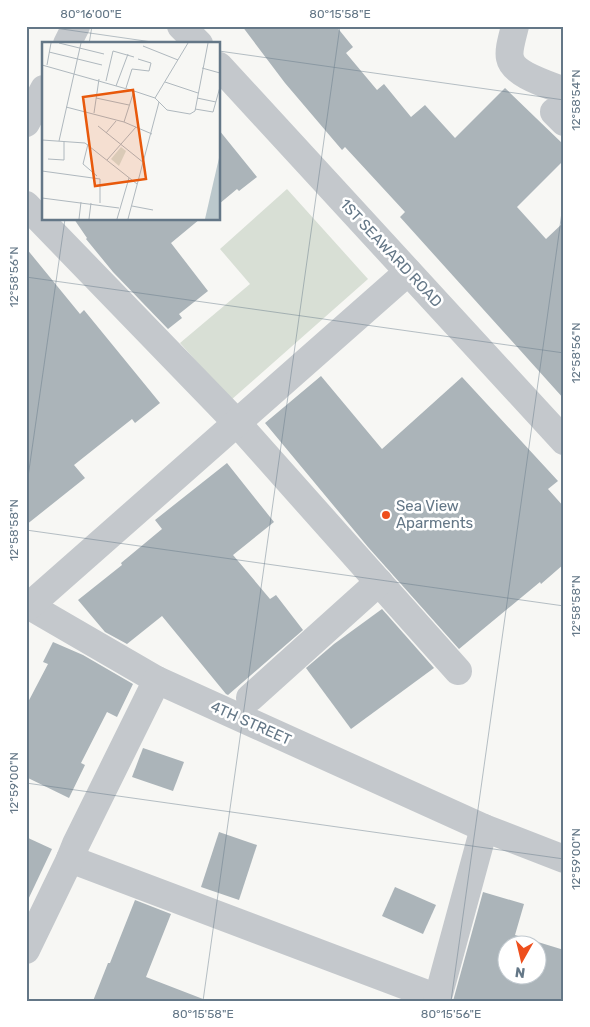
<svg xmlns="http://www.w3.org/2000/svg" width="590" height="1027" font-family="Rubik,sans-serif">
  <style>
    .green { fill: #d8dfd5 }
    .building { fill: #abb4b9; fill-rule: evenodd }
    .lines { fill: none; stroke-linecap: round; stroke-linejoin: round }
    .minor { stroke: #c4c8cc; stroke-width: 28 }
    .ticks { fill: none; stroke: #647787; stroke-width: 1; stroke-opacity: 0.45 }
    .poi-dot { fill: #ee4f1d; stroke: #fff; stroke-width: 2 }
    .labels { text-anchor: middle; stroke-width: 5; stroke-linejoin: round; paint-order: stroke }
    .street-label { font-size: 15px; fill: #647787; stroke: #fff }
    .poi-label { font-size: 15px; fill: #647787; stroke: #fff; text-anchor: start }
    .inset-road { fill: none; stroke: #afb8be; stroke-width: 1 }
    .view { fill: #e8590c; fill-opacity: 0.15; stroke: #e8590c; stroke-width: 2.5 }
    .inset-edge { fill: none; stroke: #647787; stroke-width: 2.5 }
    .neatline { fill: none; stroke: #647787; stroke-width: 2 }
    .ticks-label { font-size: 12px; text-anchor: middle; fill: #647787 }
  </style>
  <rect width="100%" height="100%" fill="#f7f7f4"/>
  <path class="green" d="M287,189L368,279L231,400L180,343L250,284L220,249Z"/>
  <g class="building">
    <path d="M242,26H336L353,47L346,53L377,90L384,84L411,117L425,105L455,138L505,88L564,145V160L517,207L546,239L564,222V399L400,217L405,212L345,147L342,150L285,83Z"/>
    <path d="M219,130L257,177L239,191L237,189L219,204Z"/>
    <path d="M74,219H200L171,243L208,291L179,314L182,318L168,329L113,272L86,239L87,238Z"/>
    <path d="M26,248L80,314L84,310L160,403L135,423L132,419L74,465L85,478L26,525Z"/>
    <path d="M321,376L382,449L462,377L558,481L548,489L564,507V564L541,584L540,582L459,649L368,547L265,423Z"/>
    <path d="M227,463L274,522L233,555L270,599L276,595L303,630L228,695L226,694L162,616L127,644L105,632L78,600L122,565L121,563L162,529L155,520Z"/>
    <path d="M382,609L434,668L351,729L306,668L334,644Z"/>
    <path d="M53,642L83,655L133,684L117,717L107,712L81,763L85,765L69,798L26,777V706L48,664L43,662Z"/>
    <path d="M143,748L184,762L173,791L132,777Z"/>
    <path d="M219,832L257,845L239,900L201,887Z"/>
    <path d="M26,837L52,849L26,904Z"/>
    <path d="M395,887L436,905L423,934L382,916Z"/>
    <path d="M483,892L524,904L515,935L564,950V1001H453ZM508,944H538V974H508Z"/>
    <path d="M135,900L171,914L146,977L203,999L202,1001H93L108,963H110Z"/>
  </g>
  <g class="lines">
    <g class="minor">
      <path d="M181,26L199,44"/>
      <path d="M515,26C513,35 508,50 510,58C513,75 550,85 564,91"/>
      <path d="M67,44L76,26"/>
      <path d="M219,66L564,441"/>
      <path d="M554,112L564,122"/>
      <path d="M26,123L44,89"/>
      <path d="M26,205L237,423L458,671"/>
      <path d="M26,604L157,680L484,828L564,859"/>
      <path d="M29,606L408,272"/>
      <path d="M250,698L379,582"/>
      <path d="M70,859L438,998"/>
      <path d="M26,950L70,859L76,844L157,680"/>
      <path d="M437,1001L484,828"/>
    </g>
  </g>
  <path class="ticks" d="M41,26L166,44M89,44L92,26M219,51L564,100M26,277L564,353M26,491L65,219M26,530L564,606M26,783L564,859M203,1001L340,26M451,1001L564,198"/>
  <circle class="poi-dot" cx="386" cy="515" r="5"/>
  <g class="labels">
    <g class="street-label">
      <text transform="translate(391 253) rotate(47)" y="5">1ST SEAWARD ROAD</text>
      <text transform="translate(251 723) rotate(24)" y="5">4TH STREET</text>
    </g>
    <g class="poi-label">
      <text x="396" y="511">Sea View<tspan x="396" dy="17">Aparments</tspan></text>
    </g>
  </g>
  <g transform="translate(42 42)">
    <rect width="178" height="178" fill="#f7f7f4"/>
    <path d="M79,105L84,109L77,124L69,117Z" fill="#d8dfd5"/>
    <path d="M177,116V177H163L171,142Z" fill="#bbc8cc"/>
    <path class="inset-road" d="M17,1L62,12M101,4L136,18M7,10L60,23M0,23L92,49L113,56L125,68L148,72L153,69L166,1M5,23L9,1M160,26L178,31M64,39L71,9L92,15M123,40L156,51M74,44L86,12M84,46L90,27L107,29L109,21L96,17M54,56L87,63M113,56L146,1M155,56L174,60M24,65L82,80L110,92M153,67L171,70L178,45M52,71L57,37M82,80L92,49M56,84L102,121M64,91L74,79M0,98L43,101L95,142M17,99L39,1M46,102L41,122L55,134M6,117L22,118V99M65,118L94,85M0,129L58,137V161M0,156L77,166M90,164L111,168M37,177L39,160M47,177L49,161M75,177L87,136M86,177L117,60"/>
    <path class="view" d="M91,48L104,137L53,144L41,55Z"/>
    <rect width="178" height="178" class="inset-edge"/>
  </g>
  <rect width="590" height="1027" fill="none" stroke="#ffffff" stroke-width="55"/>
  <g transform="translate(522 960) rotate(188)"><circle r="24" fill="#ffffff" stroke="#c1c9cf"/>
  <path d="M0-4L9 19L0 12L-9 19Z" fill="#ee4f1d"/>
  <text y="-8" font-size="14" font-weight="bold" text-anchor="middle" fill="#647787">N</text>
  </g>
  <rect x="28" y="28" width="534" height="972" class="neatline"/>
  <g class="ticks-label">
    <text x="91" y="18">80°16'00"E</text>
    <text x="340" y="18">80°15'58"E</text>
    <text transform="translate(576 100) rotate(-90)" y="4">12°58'54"N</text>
    <text transform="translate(14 277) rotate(-90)" y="4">12°58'56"N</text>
    <text transform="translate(576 353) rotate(-90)" y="4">12°58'56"N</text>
    <text transform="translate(14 530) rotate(-90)" y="4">12°58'58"N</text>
    <text transform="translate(576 606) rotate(-90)" y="4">12°58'58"N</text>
    <text transform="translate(14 783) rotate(-90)" y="4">12°59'00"N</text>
    <text transform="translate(576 859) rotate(-90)" y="4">12°59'00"N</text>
    <text x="203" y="1018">80°15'58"E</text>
    <text x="451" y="1018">80°15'56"E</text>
  </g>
</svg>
